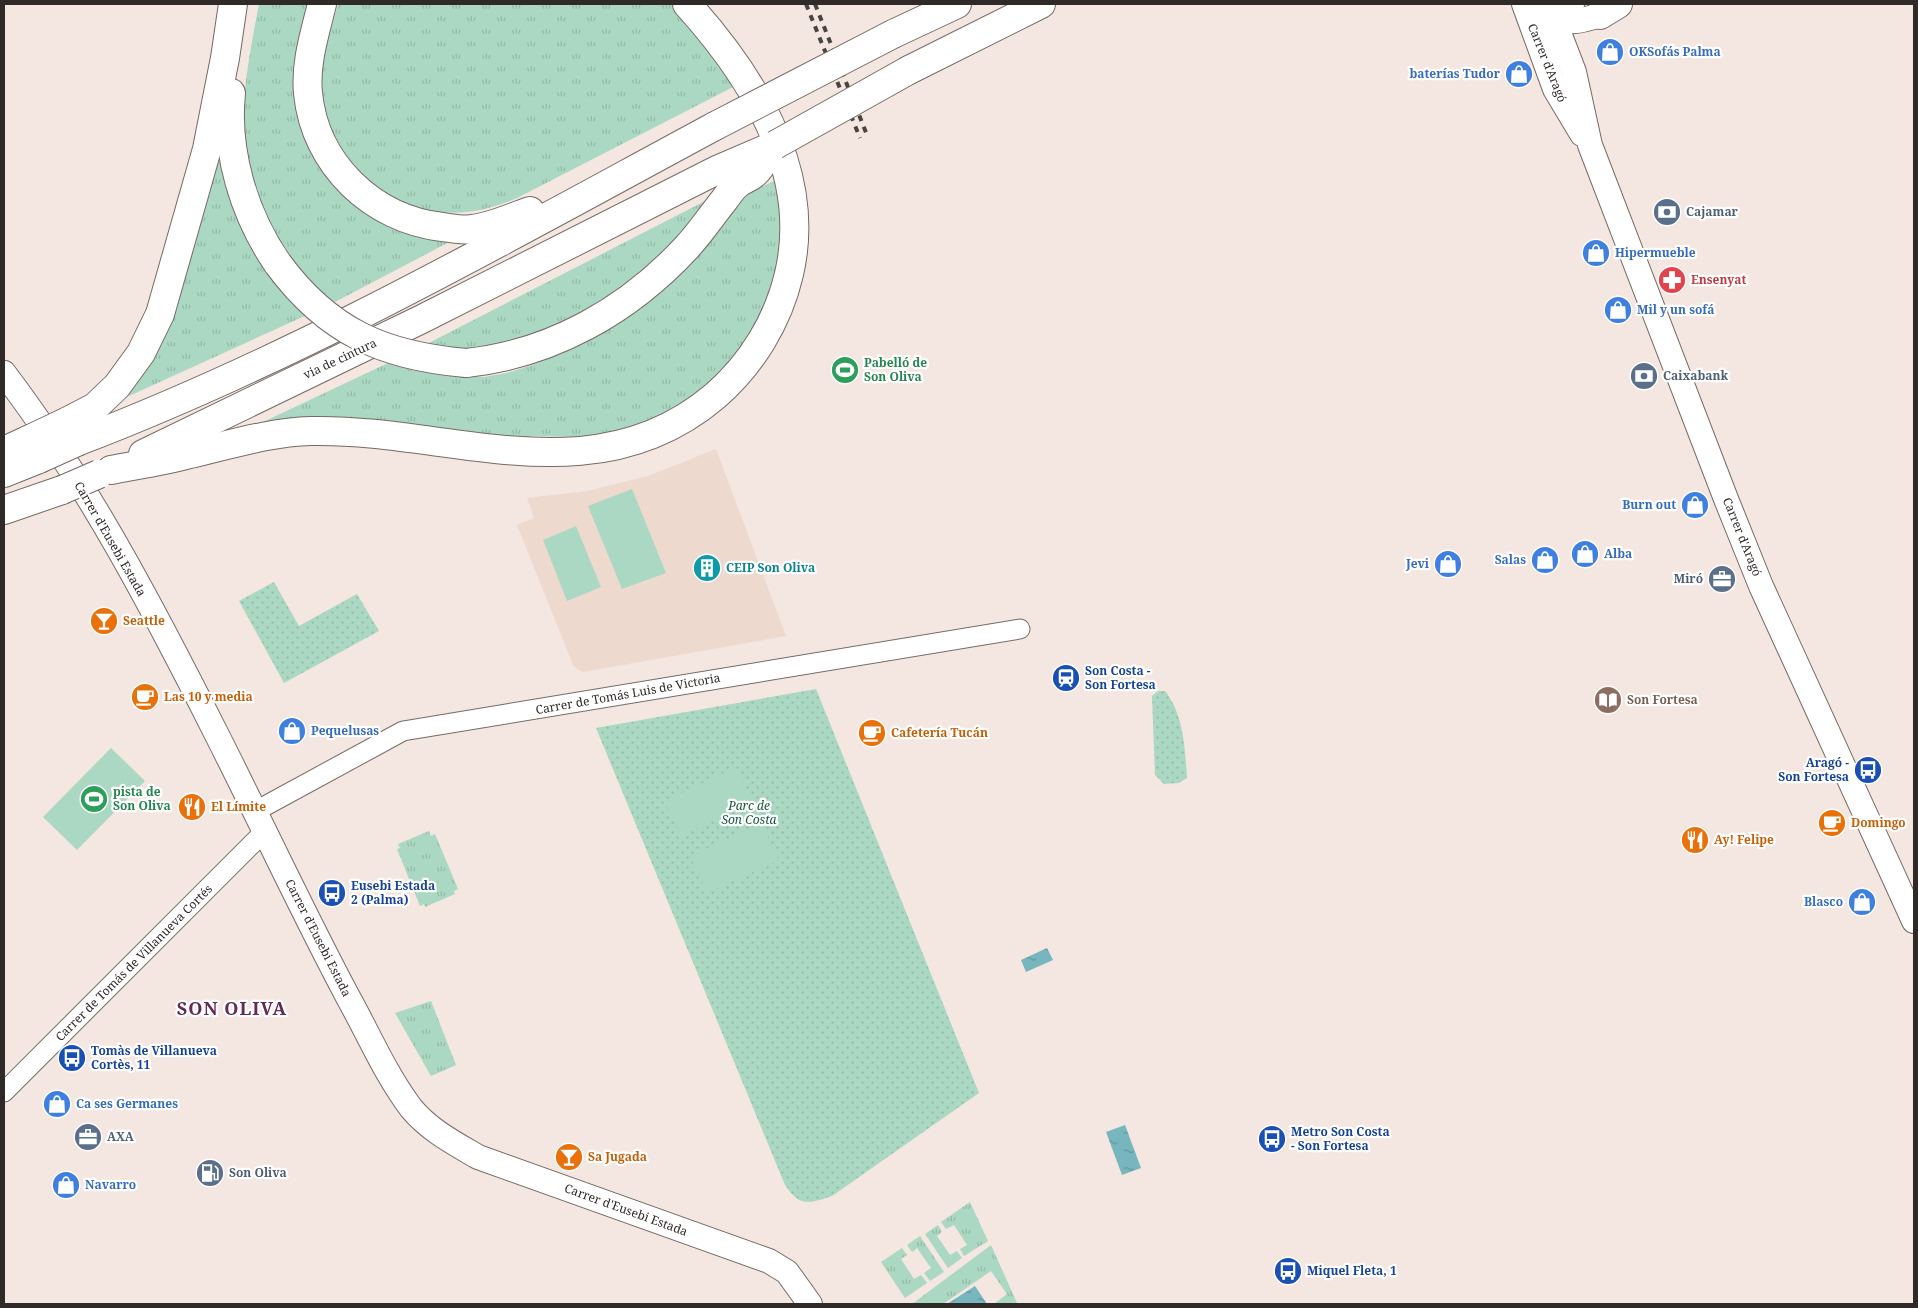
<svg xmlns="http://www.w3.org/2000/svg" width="1918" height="1308" font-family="'Noto Serif',serif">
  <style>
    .built { fill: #eed9cf }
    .grass { fill: url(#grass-tufts) }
    .park { fill: url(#park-dots) }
    .pitch { fill: #abd8c2 }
    .water { fill: url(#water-ripples) }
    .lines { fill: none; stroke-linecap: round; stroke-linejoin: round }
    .minor-casing { stroke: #766a64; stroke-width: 21 }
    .major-casing { stroke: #766a64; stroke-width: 26 }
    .highway-casing { stroke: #766a64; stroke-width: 30 }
    .minor { stroke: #fff; stroke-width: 19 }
    .major { stroke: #fff; stroke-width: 24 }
    .highway { stroke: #fff; stroke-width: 28 }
    .rail { stroke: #4a4441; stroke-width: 4; stroke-dasharray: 6 6; stroke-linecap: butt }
    .highway-bridge-casing { stroke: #766a64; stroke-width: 30; stroke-linecap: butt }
    .highway-bridge { stroke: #fff; stroke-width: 28 }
    .labels { text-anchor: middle; stroke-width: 4.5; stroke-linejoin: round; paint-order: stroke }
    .shop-label { font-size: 12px; font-weight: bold; fill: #366cbe; stroke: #fff; text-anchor: start }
    .street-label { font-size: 12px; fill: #2f2a28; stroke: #fff }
    .service-label { font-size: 12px; font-weight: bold; fill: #4e5e75; stroke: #fff; text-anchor: start }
    .health-label { font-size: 12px; font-weight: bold; fill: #be3a42; stroke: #fff; text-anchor: start }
    .leisure-label { font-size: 12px; font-weight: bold; fill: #27864d; stroke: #fff; text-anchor: start }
    .culture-label { font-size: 12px; font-weight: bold; fill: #0d838f; stroke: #fff; text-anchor: start }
    .food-label { font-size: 12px; font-weight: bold; fill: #c56008; stroke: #fff; text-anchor: start }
    .transit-label { font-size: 12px; font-weight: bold; fill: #164399; stroke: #fff; text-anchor: start }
    .education-label { font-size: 12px; font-weight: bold; fill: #785e54; stroke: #fff; text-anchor: start }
    .park-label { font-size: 12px; font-style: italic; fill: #16563e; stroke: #fff }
    .district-label { font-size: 18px; font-weight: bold; letter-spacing: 1px; fill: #642a53; stroke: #fff }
  </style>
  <defs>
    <pattern id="grass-tufts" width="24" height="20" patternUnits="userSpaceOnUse" patternTransform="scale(1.25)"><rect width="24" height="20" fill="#abd8c2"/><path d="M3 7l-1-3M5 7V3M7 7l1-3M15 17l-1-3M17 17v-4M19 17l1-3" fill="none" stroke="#93baa7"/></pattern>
    <pattern id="park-dots" width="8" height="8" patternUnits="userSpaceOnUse" patternTransform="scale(1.25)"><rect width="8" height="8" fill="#abd8c2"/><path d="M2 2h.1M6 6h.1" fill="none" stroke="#93baa7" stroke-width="1.8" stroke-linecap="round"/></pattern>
    <pattern id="water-ripples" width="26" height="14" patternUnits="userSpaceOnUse" patternTransform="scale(1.25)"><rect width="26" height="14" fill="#77b6bf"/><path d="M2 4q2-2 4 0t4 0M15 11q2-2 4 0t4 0" fill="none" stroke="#62949b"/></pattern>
  </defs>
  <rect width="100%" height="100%" fill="#f4e6e0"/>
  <path class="built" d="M716,449L786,636L583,672L574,667L517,525L534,518L527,498L587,491L648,476Z"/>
  <g class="grass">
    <path d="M259,4H311L310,145L455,239L335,302C316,288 297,271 284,251C255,206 241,151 244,98C247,66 253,35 259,4Z"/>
    <path d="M338,4H672L708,44L735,86L517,198C491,209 468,215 439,212C375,207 323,145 322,82C322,55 331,29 338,4Z"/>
    <path d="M218,155C235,223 255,267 307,315L129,396V388Z"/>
    <path d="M778,179L783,209L779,269L756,329L716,381L644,426L585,437L531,436L529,442L261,426V423L388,363L415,371L484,377L507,373L532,365L563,352L589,340L617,322L746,194Z"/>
    <path d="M707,200L711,205L623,292L533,338L465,351L423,346Z"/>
    <path d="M429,831L431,836L435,834L458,889L454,891L455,894L425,907L424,904L420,906L397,849L400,848L398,844Z"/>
    <path d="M431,1001L456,1065L431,1076L395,1013Z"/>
    <path d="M970,1202L988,1241L964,1256L960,1249L967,1245L954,1225L946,1229L941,1222Z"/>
    <path d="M938,1225L942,1232L937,1236L950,1255L957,1251L962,1258L948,1268L925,1234Z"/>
    <path d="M920,1236L944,1272L930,1281L924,1273L931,1268L917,1248L912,1252L907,1245Z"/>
    <path d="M991,1245L1017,1303L994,1304L1007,1294L991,1271L943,1304H912Z"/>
    <path d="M902,1248L907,1255L901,1259L914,1279L921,1275L927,1283L905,1298L881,1262Z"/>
  </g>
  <g class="park">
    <path d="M274,582L299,626L357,594L379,631L284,683L239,601Z"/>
    <path d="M816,689L979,1093L832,1196C808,1204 800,1207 785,1185L596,728Z"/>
    <path d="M1158,691H1165C1184,715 1185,749 1187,778L1179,783L1164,784L1155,775L1152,696Z"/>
  </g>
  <g class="pitch">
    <path d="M632,489L666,573L622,589L588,506Z"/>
    <path d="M576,526L601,587L567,601L543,540Z"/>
    <path d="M111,748L145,781L77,850L43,817Z"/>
    <path d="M736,767L753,802L681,836L664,801Z"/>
    <path d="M761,823L779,860L707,893L690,856Z"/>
  </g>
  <g class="water">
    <path d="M1047,948L1053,960L1026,972L1021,960Z"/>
    <path d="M1125,1125L1141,1168L1122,1175L1106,1132Z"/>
    <path d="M975,1286L987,1304H947Z"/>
  </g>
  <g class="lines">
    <defs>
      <g id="minor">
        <path d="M254,812L403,731L1020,629"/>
        <path d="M4,1092L264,832"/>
      </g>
      <g id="major">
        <path d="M1524,4L1555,89L1582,134"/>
        <path d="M1548,4L1574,72L1590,145L1726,499L1761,586L1914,921"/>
        <path d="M1543,15C1568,24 1576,23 1600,15"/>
        <path d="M4,373C89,485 155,612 218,737C262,824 303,913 349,999C369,1035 386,1075 411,1108C429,1130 454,1143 478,1157L769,1261L787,1272L810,1304"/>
      </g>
      <g id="highway">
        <path d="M322,4C315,33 305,63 308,93C315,165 373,219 442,227C451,228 463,231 472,229C492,227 512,217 530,211"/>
        <path d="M1600,15L1618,4"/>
        <path d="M1554,19L1563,7L1570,4"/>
        <path d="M893,34L957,4"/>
        <path d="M909,70L1041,4"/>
        <path d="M231,93C225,152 244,215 278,264"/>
        <path d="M466,363C552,354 629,310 687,247C701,232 712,215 725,199C729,193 734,186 740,182C745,179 752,177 756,172C762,166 766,157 771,150"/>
        <path d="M66,422L95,407L117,386L141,353L160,314L207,149L225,58L233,4"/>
        <path d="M79,441C301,356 507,238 715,126"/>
        <path d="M4,451L28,440"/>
        <path d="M143,454L422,319L719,169L775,145"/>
        <path d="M111,470C137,465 164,461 190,454C229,445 270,432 311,431C449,428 594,499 715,396C752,364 778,321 789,274C813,172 753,77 687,4"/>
        <path d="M4,473L39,459"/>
        <path d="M4,510L62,490"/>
      </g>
    </defs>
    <use href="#minor" class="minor-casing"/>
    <use href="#major" class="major-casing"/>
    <use href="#highway" class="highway-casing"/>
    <use href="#minor" class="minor"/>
    <use href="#major" class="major"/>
    <use href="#highway" class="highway"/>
    <g class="rail">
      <path d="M806,4L860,138"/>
      <path d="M815,4L867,135"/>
    </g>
    <defs>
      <g id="highway-bridge">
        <path d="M715,126L893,34"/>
        <path d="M775,145L909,70"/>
        <path d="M278,264C328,332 384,356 466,363"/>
        <path d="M28,440L66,422"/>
        <path d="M39,459L79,441"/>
        <path d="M62,490L99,474"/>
      </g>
    </defs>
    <use href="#highway-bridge" class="highway-bridge-casing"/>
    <use href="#highway-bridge" class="highway-bridge"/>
  </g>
  <defs>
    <symbol id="shop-disc" viewBox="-11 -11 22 22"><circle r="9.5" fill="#3f7fe0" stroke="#fff"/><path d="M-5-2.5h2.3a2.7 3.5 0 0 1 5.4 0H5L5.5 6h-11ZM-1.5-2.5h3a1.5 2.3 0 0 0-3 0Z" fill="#fff"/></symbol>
    <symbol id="bank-disc" viewBox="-11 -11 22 22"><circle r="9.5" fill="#5c6f8a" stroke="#fff"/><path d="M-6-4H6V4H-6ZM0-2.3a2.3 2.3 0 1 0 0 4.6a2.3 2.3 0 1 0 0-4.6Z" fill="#fff"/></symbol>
    <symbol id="pharmacy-disc" viewBox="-11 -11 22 22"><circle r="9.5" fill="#e0444e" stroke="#fff"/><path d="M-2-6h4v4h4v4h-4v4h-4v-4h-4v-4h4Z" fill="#fff"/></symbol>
    <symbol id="stadium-disc" viewBox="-11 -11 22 22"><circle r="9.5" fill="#2e9e5b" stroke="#fff"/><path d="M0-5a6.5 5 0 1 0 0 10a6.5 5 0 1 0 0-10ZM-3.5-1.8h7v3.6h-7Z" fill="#fff"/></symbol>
    <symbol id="building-disc" viewBox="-11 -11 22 22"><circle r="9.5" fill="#0f9aa8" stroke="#fff"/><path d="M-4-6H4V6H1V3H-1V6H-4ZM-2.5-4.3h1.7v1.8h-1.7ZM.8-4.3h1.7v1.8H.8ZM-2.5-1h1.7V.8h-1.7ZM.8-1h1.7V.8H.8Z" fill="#fff"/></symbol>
    <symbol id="office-disc" viewBox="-11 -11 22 22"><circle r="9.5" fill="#5c6f8a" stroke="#fff"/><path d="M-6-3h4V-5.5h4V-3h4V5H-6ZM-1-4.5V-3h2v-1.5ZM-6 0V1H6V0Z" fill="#fff"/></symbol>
    <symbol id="bar-disc" viewBox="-11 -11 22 22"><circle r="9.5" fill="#e8710a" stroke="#fff"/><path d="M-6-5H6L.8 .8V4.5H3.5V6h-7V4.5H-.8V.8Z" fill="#fff"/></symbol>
    <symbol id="station-disc" viewBox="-11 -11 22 22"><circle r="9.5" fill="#1a4fb4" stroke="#fff"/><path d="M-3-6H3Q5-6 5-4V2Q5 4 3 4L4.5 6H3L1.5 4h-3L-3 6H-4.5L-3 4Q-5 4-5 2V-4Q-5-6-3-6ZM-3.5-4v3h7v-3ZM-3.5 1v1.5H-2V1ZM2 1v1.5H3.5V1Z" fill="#fff"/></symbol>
    <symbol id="cafe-disc" viewBox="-11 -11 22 22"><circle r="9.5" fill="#e8710a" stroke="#fff"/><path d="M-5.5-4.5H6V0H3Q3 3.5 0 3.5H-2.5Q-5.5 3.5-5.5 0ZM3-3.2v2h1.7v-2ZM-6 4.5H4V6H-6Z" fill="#fff"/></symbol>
    <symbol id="library-disc" viewBox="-11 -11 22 22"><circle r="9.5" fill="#8d6e63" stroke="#fff"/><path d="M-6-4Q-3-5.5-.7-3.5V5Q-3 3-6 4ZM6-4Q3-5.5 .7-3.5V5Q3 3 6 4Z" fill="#fff"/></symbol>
    <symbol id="bus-disc" viewBox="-11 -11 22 22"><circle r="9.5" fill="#1a4fb4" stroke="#fff"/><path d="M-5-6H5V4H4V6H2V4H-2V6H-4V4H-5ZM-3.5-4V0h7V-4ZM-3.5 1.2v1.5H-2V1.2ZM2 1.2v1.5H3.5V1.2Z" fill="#fff"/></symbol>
    <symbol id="restaurant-disc" viewBox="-11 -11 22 22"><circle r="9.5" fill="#e8710a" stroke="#fff"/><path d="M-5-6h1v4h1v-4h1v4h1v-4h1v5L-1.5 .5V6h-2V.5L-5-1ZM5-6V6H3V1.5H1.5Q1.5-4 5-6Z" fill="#fff"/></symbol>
    <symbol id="fuel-disc" viewBox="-11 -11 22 22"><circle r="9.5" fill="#5c6f8a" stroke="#fff"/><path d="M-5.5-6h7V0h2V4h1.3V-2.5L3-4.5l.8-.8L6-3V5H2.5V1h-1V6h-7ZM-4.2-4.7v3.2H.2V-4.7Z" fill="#fff"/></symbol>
  </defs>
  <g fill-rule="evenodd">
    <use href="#shop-disc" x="1594" y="36" width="32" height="32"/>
    <use href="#shop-disc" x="1503" y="58" width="32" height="32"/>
    <use href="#bank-disc" x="1651" y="196" width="32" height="32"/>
    <use href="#shop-disc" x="1580" y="237" width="32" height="32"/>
    <use href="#pharmacy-disc" x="1656" y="264" width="32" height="32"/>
    <use href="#shop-disc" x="1602" y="294" width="32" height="32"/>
    <use href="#stadium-disc" x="829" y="354" width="32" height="32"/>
    <use href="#bank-disc" x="1628" y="360" width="32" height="32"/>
    <use href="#shop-disc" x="1679" y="489" width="32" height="32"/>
    <use href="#shop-disc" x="1569" y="538" width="32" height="32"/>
    <use href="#shop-disc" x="1529" y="544" width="32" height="32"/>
    <use href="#shop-disc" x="1432" y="548" width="32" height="32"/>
    <use href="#building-disc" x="691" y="552" width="32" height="32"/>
    <use href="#office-disc" x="1706" y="563" width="32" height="32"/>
    <use href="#bar-disc" x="88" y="605" width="32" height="32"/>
    <use href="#station-disc" x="1050" y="662" width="32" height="32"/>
    <use href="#cafe-disc" x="129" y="681" width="32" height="32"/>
    <use href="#library-disc" x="1592" y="684" width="32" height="32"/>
    <use href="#shop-disc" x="276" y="715" width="32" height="32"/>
    <use href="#cafe-disc" x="856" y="717" width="32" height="32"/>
    <use href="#bus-disc" x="1852" y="754" width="32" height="32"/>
    <use href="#stadium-disc" x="78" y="783" width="32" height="32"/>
    <use href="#restaurant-disc" x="176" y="791" width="32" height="32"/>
    <use href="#cafe-disc" x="1816" y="807" width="32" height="32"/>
    <use href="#restaurant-disc" x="1679" y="824" width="32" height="32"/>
    <use href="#bus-disc" x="316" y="877" width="32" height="32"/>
    <use href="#shop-disc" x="1846" y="886" width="32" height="32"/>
    <use href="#bus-disc" x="56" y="1042" width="32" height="32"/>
    <use href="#shop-disc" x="41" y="1088" width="32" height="32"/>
    <use href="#office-disc" x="72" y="1121" width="32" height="32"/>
    <use href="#bus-disc" x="1256" y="1123" width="32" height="32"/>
    <use href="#bar-disc" x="553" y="1141" width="32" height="32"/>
    <use href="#fuel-disc" x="194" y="1157" width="32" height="32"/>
    <use href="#shop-disc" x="50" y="1169" width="32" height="32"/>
    <use href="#bus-disc" x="1272" y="1255" width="32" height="32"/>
  </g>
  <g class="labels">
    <g class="shop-label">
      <text x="1629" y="56">OKSofás Palma</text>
      <text x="1500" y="78" text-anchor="end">baterías Tudor</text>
      <text x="1615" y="257">Hipermueble</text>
      <text x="1637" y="314">Mil y un sofá</text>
      <text x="1676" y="509" text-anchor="end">Burn out</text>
      <text x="1604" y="558">Alba</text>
      <text x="1526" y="564" text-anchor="end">Salas</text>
      <text x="1429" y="568" text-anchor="end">Jevi</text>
      <text x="311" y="735">Pequelusas</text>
      <text x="1843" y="906" text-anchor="end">Blasco</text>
      <text x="76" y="1108">Ca ses Germanes</text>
      <text x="85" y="1189">Navarro</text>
    </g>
    <g class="street-label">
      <text transform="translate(1547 63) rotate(68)" y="4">Carrer d'Aragó</text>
      <text transform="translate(340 359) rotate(-25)" y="4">via de cintura</text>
      <text transform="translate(1742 537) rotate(68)" y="4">Carrer d'Aragó</text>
      <text transform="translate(110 539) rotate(60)" y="4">Carrer d'Eusebi Estada</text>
      <text transform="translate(628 694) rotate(-10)" y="4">Carrer de Tomás Luis de Victoria</text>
      <text transform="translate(318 938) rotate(63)" y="4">Carrer d'Eusebi Estada</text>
      <text transform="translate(134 963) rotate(-45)" y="4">Carrer de Tomás de Villanueva Cortés</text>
      <text transform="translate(626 1210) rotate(20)" y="4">Carrer d'Eusebi Estada</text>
    </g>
    <g class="service-label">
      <text x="1686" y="216">Cajamar</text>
      <text x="1663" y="380">Caixabank</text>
      <text x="1703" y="583" text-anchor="end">Miró</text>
      <text x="107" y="1141">AXA</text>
      <text x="229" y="1177">Son Oliva</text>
    </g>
    <g class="health-label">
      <text x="1691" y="284">Ensenyat</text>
    </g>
    <g class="leisure-label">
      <text x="864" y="367">Pabelló de<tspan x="864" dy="14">Son Oliva</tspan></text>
      <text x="113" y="796">pista de<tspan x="113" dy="14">Son Oliva</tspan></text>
    </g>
    <g class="culture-label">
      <text x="726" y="572">CEIP Son Oliva</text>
    </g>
    <g class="food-label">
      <text x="123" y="625">Seattle</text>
      <text x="164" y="701">Las 10 y media</text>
      <text x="891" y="737">Cafetería Tucán</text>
      <text x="211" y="811">El Límite</text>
      <text x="1851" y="827">Domingo</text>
      <text x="1714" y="844">Ay! Felipe</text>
      <text x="588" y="1161">Sa Jugada</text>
    </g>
    <g class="transit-label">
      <text x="1085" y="675">Son Costa -<tspan x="1085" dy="14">Son Fortesa</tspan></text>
      <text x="1849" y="767" text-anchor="end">Aragó -<tspan x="1849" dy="14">Son Fortesa</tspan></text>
      <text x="351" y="890">Eusebi Estada<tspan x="351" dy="14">2 (Palma)</tspan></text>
      <text x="91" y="1055">Tomàs de Villanueva<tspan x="91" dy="14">Cortès, 11</tspan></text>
      <text x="1291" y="1136">Metro Son Costa<tspan x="1291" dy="14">- Son Fortesa</tspan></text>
      <text x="1307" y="1275">Miquel Fleta, 1</text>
    </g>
    <g class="education-label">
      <text x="1627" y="704">Son Fortesa</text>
    </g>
    <g class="park-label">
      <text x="749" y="810">Parc de<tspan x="749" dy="14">Son Costa</tspan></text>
    </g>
    <g class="district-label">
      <text x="232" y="1015">SON OLIVA</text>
    </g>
  </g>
  <rect width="1918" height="1308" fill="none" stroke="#2f2a28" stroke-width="10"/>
</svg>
